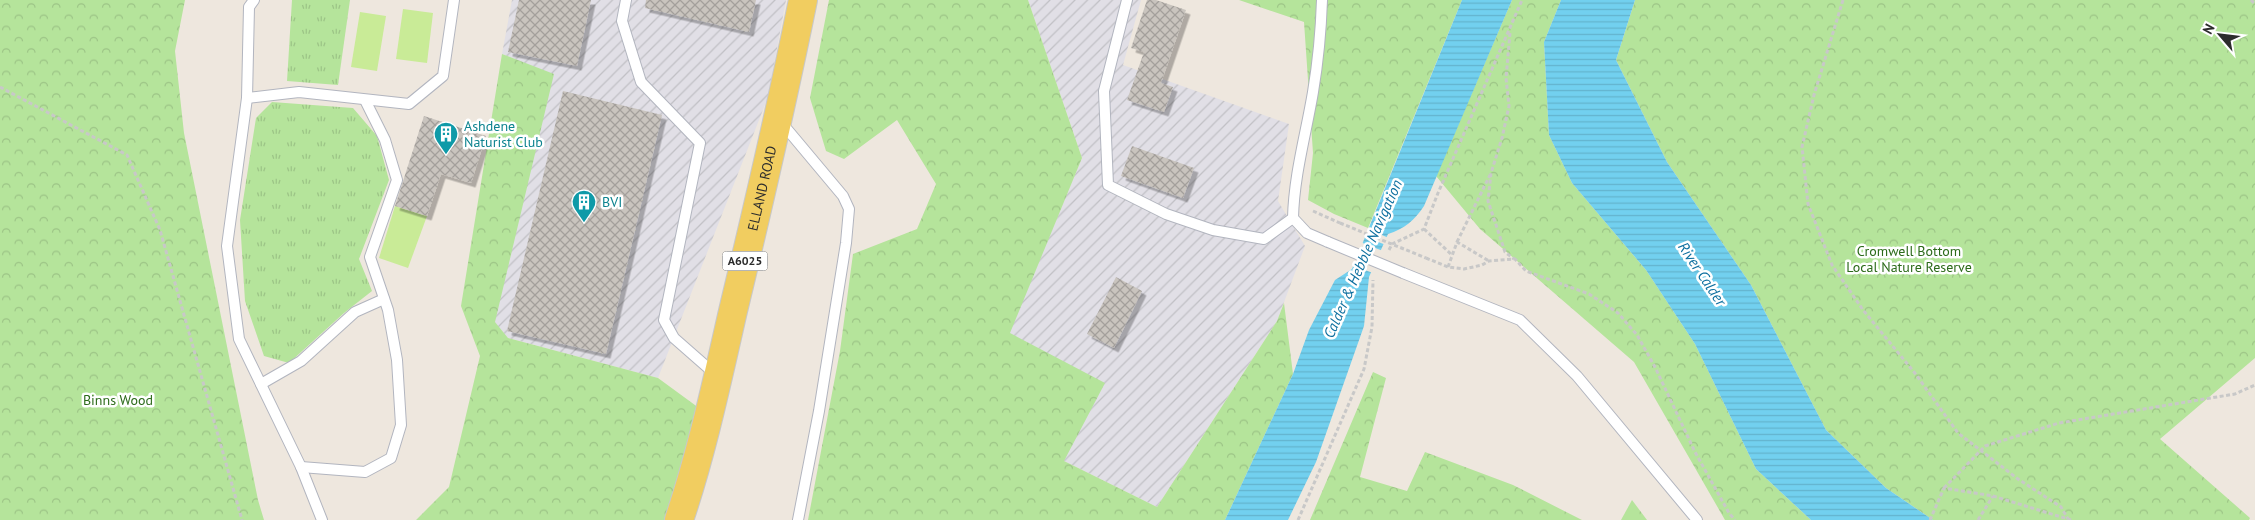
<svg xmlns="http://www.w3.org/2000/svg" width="2255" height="520" font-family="'PT Sans',sans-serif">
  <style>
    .industrial { fill: url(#industrial-furrows) }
    .grass { fill: url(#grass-tufts) }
    .forest { fill: url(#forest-crowns) }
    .pitch { fill: #c9eb97 }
    .water { fill: url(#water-rules) }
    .pier { fill: #eee7de }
    .building { fill: url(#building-cross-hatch); filter: url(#shadow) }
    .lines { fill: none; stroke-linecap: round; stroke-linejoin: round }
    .service-casing { stroke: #b2b5bf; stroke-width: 12 }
    .primary-casing { stroke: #c8c8c8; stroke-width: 30 }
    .path { stroke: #c8c8c8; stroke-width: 3; stroke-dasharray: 4 2.5; stroke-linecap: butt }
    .service { stroke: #fff; stroke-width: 10 }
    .primary { stroke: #f1cd60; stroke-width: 28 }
    .service-bridge-casing { stroke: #b2b5bf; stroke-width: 12; stroke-linecap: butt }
    .path-bridge { stroke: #c8c8c8; stroke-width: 3; stroke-dasharray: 4 2.5; stroke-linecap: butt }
    .service-bridge { stroke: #fff; stroke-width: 10 }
    .labels { text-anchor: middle; stroke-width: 5; stroke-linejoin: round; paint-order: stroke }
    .shield { fill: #fff; stroke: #6b6b6b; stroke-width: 1 }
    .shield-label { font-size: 12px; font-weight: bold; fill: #2c2c2c }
    .culture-label { font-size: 14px; fill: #0d838f; stroke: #fff; text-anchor: start }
    .street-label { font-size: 14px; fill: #2c2c2c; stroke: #fff }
    .park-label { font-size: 14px; fill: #2c6b1a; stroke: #fff }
    .water-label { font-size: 15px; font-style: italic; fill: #0d6f9f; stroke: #fff }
  </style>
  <defs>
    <pattern id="industrial-furrows" width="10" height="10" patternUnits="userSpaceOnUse" patternTransform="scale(1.25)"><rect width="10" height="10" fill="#e1dfe6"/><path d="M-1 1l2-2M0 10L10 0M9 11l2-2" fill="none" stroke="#c1c0c5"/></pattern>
    <pattern id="grass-tufts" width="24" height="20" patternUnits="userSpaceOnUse" patternTransform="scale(1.25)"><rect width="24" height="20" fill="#b5e49b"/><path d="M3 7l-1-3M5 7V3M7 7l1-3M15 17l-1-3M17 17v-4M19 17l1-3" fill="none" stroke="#9cc486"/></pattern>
    <pattern id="forest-crowns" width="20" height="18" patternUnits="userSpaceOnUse" patternTransform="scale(1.25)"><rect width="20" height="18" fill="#b5e49b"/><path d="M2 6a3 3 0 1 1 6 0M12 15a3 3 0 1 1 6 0" fill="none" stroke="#9cc486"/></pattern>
    <pattern id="water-rules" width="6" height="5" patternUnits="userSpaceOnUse" patternTransform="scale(1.25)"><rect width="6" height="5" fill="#72d0ef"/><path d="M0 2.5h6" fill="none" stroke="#63b3cd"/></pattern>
    <pattern id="building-cross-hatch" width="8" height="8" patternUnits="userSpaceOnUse" patternTransform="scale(1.25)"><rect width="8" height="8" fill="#c9c4be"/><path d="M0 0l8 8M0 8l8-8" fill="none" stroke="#a39f9b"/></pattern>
    <filter id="shadow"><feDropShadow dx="4.5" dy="4.5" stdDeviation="0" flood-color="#0004"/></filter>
  </defs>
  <rect width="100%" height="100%" fill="#eee7de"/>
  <g class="industrial">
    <path d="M512,0H786L768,97L658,378L508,338L494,322L553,75L502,54Z"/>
    <path d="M1028,0H1141L1123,65L1289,124L1278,201L1305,246L1277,321L1157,507L1064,461L1009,333L1082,158Z"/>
  </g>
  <g class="grass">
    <path d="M292,0H350L338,85L287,81Z"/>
    <path d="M272,102L353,108L377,136L389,180L359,259L372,291L344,313L289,363L264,356L245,301L240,220L256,118Z"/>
  </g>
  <g class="forest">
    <path d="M0,0H185L175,51L184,133L258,500L264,520H0Z"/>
    <path d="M829,0H1028L1082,158L1010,333L1105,383L1064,461L1157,507L1277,321L1284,303L1293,374L1225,520H808L840,351L853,254L917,229L936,184L897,120L844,159L826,151L810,98Z"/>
    <path d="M1239,0H1462L1368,228L1334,214L1308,200L1313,153L1304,22Z"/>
    <path d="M1512,0H1561L1544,42L1549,135L1572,183L1646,270L1695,344L1756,469L1811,520H1725L1634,362L1480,229L1436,176Z"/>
    <path d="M1635,0H2255V358L2160,439L2250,518L2249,520H1933L1886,488L1826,430L1751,285L1667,162L1616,60Z"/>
    <path d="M502,54L554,74L495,322L508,338L658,378L699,408L666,520H416L449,487L480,356L461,306Z"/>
    <path d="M1373,372L1386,378L1360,477L1407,491L1425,452L1513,485L1582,520H1310Z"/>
    <path d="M1632,500L1647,520H1621Z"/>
  </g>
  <g class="pitch">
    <path d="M403,9L433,13L427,63L396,59Z"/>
    <path d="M360,12L386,16L377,71L351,67Z"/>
    <path d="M395,206L427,216L408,268L379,258Z"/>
  </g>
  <g class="water">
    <path d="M1462,0H1512L1424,206C1415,220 1404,229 1388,234L1369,277L1364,326L1316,462L1288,520H1225L1293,374L1309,330L1335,280L1352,269Z"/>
    <path d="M1561,0H1635L1616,60L1667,162L1751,285L1826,430L1886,488L1933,520H1811L1756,469L1695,344L1646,270L1572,183L1549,135L1544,42Z"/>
  </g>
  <g class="pier">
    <path d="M1365,228L1389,238L1386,245L1363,236Z"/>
    <path d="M1360,242L1383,251L1373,273L1351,265Z"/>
  </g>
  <g class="building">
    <path d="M519,0H591L577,66L508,52Z"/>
    <path d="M646,0H756L749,32L645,8Z"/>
    <path d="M1147,0H1156L1186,10L1161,83L1173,87L1164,112L1127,100L1144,52L1131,48Z"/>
    <path d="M563,91L662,115L606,354L507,331Z"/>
    <path d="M424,116L486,136L471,183L441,174L427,216L395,206Z"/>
    <path d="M1132,146L1194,168L1183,198L1121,176Z"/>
    <path d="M1116,277L1142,291L1114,348L1087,334Z"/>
  </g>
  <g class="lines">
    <defs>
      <g id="service">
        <path d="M254,0L249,7L247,98L227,246L239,339L301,467L322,520"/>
        <path d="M626,0L622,21L641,82L700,143L664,320L674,338L715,374"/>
        <path d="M1127,0L1104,91L1108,185L1166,214L1213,230L1264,239L1293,218"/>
        <path d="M1322,0C1321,31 1318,62 1313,92C1306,134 1294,175 1293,218L1307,233L1328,242"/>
        <path d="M247,98L299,92L409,104L443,76L454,0"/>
        <path d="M781,122L843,196L849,209L846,243L819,411L798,520"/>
        <path d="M1403,273L1520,320L1577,376L1697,520"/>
        <path d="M261,384L301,361L355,312L384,299"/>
        <path d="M301,467L365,472L391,458L401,425L397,360L388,310L370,257L397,180L385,140L365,100"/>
      </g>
      <g id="primary">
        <path id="s1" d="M679,520C702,452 717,381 733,311C758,207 782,104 803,0"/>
      </g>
    </defs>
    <use href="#service" class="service-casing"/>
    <use href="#primary" class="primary-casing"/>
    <g class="path">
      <path d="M1843,0L1814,95L1802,147L1808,204L1832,265L1863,310L1914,372L1958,433L2018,479L2061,507L2068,519"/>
      <path d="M2251,0L2255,4"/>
      <path d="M1510,33L1506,78L1509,106L1502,138L1491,173L1488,201L1505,252L1514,259"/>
      <path d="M0,87L127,155L160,230L242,520"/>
      <path d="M1313,211L1340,223"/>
      <path d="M1424,229L1452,255"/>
      <path d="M1457,242L1490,175"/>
      <path d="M1389,250L1392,244L1424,229L1438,193L1522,0"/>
      <path d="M1426,258L1448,267L1464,269L1482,265L1489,261L1515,259L1526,271L1589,294L1618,313L1637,335L1655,367L1695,452L1729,513L1735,520"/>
      <path d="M1448,267L1457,242L1489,261"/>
      <path d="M1944,488L1985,446L2059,423L2235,394L2255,385"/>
      <path d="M1298,520L1364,369L1372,327L1373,280"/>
      <path d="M1930,520L1944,488L1993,496L2071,520"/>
      <path d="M1978,520L1993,496"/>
    </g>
    <use href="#service" class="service"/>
    <use href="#primary" class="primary"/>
    <defs>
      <path id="service-bridge" d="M1328,242L1403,273"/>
    </defs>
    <use href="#service-bridge" class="service-bridge-casing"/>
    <path class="path-bridge" d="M1340,223L1426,258"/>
    <use href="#service-bridge" class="service-bridge"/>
  </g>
  <defs>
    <symbol id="building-pin" viewBox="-11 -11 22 30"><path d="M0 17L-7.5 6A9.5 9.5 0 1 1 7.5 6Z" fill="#0f9aa8" stroke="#fff"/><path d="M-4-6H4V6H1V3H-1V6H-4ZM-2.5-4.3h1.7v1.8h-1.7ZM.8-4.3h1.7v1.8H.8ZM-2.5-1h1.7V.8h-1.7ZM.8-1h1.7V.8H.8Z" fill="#fff"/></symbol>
  </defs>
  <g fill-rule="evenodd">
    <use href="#building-pin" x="432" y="120" width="28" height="38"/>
    <use href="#building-pin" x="570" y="188" width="28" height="38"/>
  </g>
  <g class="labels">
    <rect class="shield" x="722.5" y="251.5" width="45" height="19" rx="4"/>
    <g class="shield-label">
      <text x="745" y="265">A6025</text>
    </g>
    <g class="culture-label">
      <text x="464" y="131">Ashdene<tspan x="464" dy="16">Naturist Club</tspan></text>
      <text x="602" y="207">BVI</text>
    </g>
    <g class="street-label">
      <text dy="5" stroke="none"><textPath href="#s1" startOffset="342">ELLAND ROAD</textPath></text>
    </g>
    <g class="park-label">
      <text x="1909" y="256">Cromwell Bottom<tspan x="1909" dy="16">Local Nature Reserve</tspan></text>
      <text x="118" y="405">Binns Wood</text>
    </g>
    <g class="water-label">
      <text transform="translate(1363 259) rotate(-66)" y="5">Calder &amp; Hebble Navigation</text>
      <text transform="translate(1702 274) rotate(56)" y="5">River Calder</text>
    </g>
  </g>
  <g transform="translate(2220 35) rotate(298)" stroke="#ffffff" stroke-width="4" paint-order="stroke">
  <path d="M0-4L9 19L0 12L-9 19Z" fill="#2c2c2c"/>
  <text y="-8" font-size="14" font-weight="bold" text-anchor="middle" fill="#2c2c2c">N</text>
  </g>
</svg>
